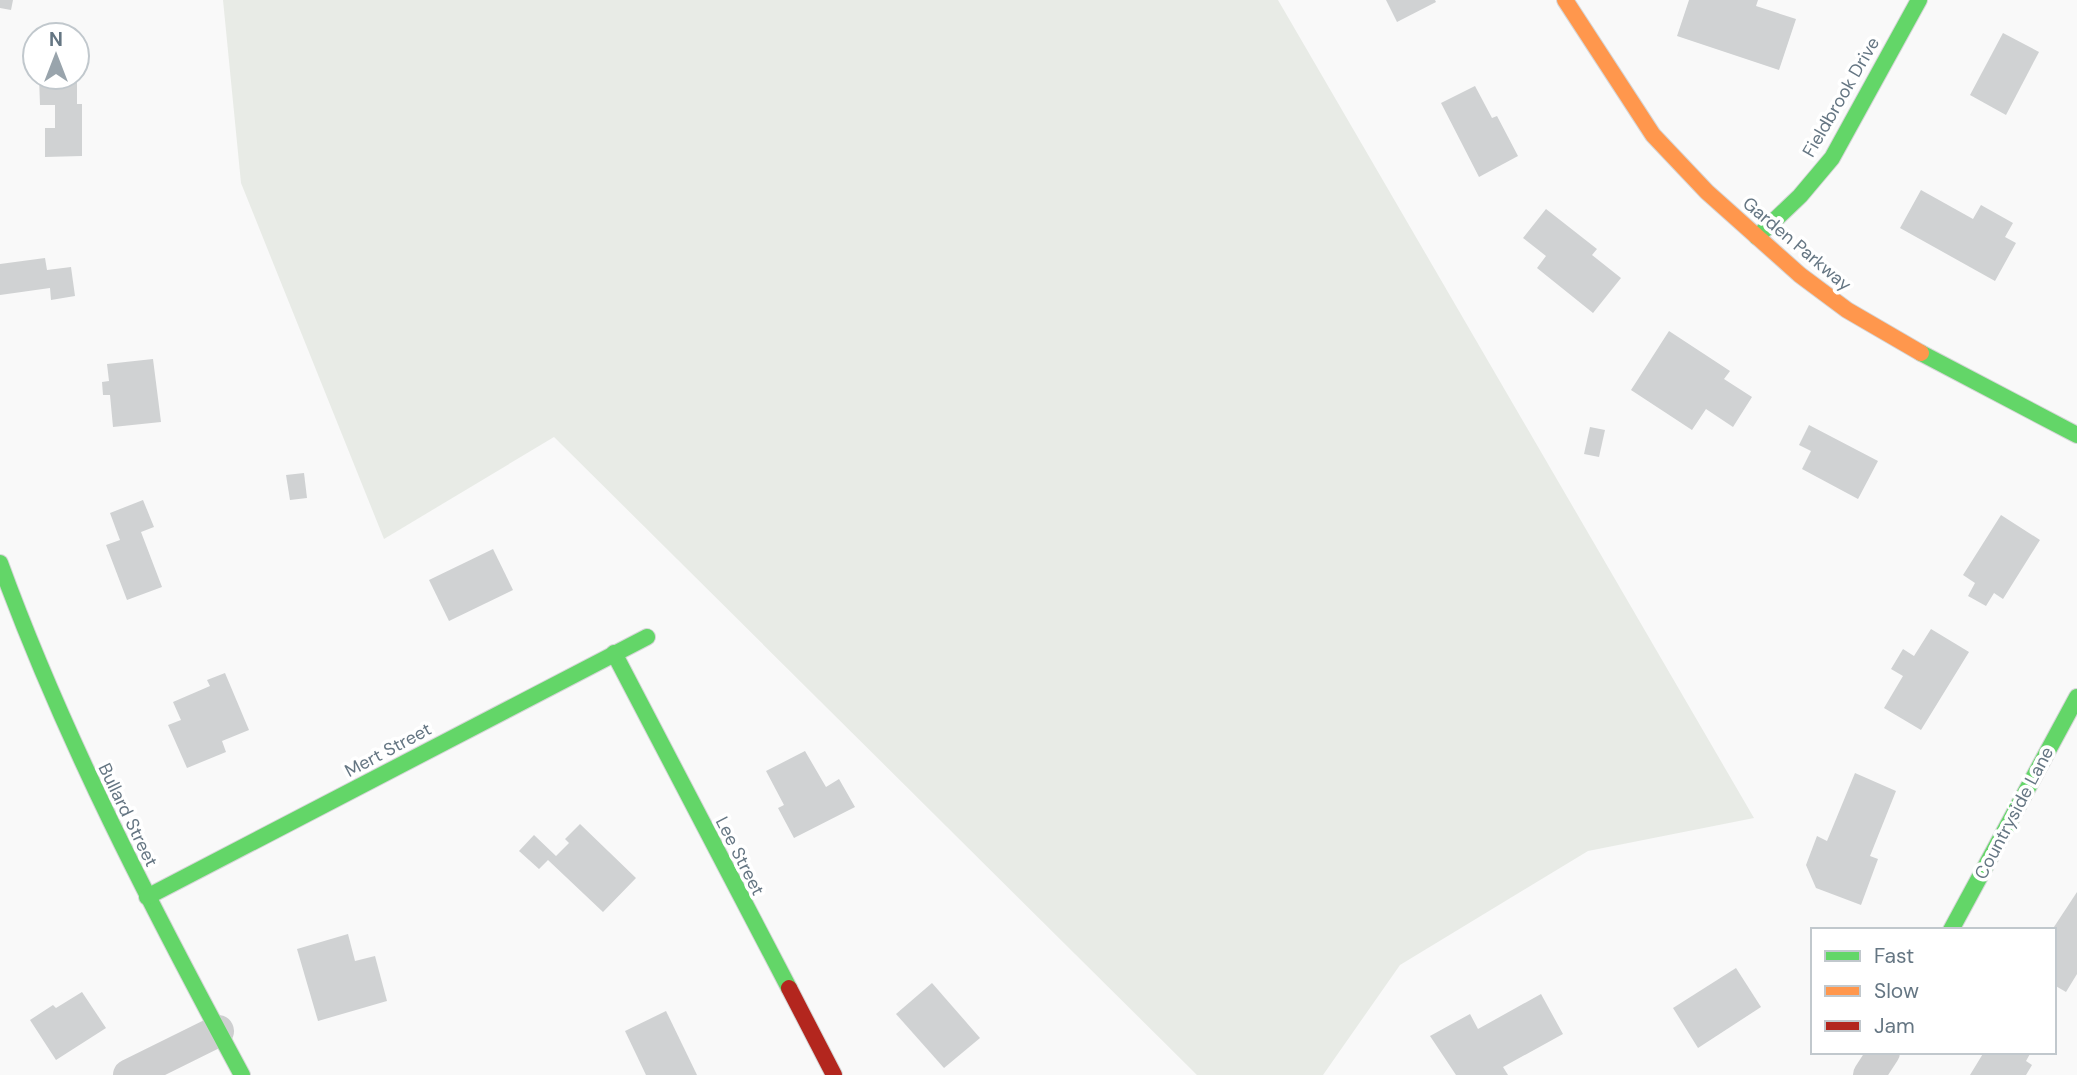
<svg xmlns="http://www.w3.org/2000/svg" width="2077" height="1075" font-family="'DM Sans',sans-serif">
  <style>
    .green { fill: #e8ebe6 }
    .building { fill: #d0d2d3 }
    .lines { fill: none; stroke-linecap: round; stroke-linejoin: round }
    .fast-casing { stroke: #d5d6d7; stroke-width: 18 }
    .slow-casing { stroke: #d5d6d7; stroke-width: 18 }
    .jam-casing { stroke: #d5d6d7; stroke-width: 18 }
    .street { stroke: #cecfd0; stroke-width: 32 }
    .fast { stroke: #63d668; stroke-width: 16 }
    .slow { stroke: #ff974d; stroke-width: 16 }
    .jam { stroke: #b3261e; stroke-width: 16 }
    .labels { text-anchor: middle; stroke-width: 7; stroke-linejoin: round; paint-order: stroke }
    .street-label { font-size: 18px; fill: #657683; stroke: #fff }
  </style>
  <rect width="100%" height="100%" fill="#f9f9f9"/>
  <path class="green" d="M223,0H1278L1754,818L1588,851L1400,965L1323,1075H1197L554,437L384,539L241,183Z"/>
  <g class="building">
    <path d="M0,0H13L11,10L0,8Z"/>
    <path d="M1386,0H1435L1436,2L1397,22Z"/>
    <path d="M1689,0H1758L1756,6L1796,19L1779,70L1677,36Z"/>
    <path d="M2003,33L2039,52L2006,115L1970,95Z"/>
    <path d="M39,77H77V104H82V156L45,157V128H55V105H40Z"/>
    <path d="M1475,86L1492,118L1497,116L1518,156L1479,177L1441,103Z"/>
    <path d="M1921,190L1973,219L1981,205L2013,223L2005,237L2016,243L1995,281L1900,228Z"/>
    <path d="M1546,209L1597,249L1592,255L1621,278L1593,313L1537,268L1546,256L1523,238Z"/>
    <path d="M45,258L47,270L71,267L75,296L51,300L50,288L0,295V264Z"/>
    <path d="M1669,331L1730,371L1724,379L1752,397L1733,427L1706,409L1692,430L1631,390Z"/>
    <path d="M153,359L161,422L113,427L110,395H103L102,382L109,381L107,364Z"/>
    <path d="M1809,425L1878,461L1858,499L1802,469L1811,451L1799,445Z"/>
    <path d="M1590,427L1605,430L1599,457L1584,454Z"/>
    <path d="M304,473L307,498L290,500L286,475Z"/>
    <path d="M143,500L154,527L141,532L162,587L127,600L106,545L120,540L110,513Z"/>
    <path d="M2001,515L2040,540L2003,599L1994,593L1986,606L1968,596L1975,583L1963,575Z"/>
    <path d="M493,549L513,590L449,621L429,580Z"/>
    <path d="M1931,629L1969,652L1921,730L1884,708L1903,676L1891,669L1903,649L1914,656Z"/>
    <path d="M225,673L249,730L222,741L226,752L187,768L168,725L181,720L173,702L210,686L207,680Z"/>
    <path d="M805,751L826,787L839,779L855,807L794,838L778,808L784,805L766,771Z"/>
    <path d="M1855,773L1896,791L1870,856L1878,859L1861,905L1816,888L1806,865L1817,836L1827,841Z"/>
    <path d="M580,824L636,878L603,912L548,860L539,869L519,851L534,835L556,856L569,843L565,839Z"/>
    <path d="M2077,892V974L2066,992L2054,985L2052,930Z"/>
    <path d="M348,934L355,961L375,956L387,1001L318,1021L297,949Z"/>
    <path d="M1736,968L1761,1007L1698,1048L1673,1008Z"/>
    <path d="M932,983L980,1038L944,1068L896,1014Z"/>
    <path d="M82,992L106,1028L56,1060L30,1020L53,1005L56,1008Z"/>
    <path d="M1541,994L1563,1034L1503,1067L1508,1075H1456L1430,1036L1470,1014L1478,1029Z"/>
    <path d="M666,1011L697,1075H646L625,1031Z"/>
    <path d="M1984,1052H2031L2026,1061L2032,1065L2026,1075H1970Z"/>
  </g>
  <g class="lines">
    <defs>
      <g id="fast">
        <path d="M1757,237L1800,196L1832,158L1919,0"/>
        <path d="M1921,353L2077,435"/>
        <path d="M0,563C65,741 152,908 242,1075"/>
        <path d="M614,653L789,988"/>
        <path d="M147,897L647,637"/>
        <path d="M1951,930L2077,697"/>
      </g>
      <path id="slow" d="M1565,0L1653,135L1707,192L1800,275L1847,310L1921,353"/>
      <path id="jam" d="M789,988L834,1075"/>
    </defs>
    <use href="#fast" class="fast-casing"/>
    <use href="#slow" class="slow-casing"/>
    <use href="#jam" class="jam-casing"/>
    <g class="street">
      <path d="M129,1075L218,1031"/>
      <path d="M1869,1075L1884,1052"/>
    </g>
    <use href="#fast" class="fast"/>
    <use href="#slow" class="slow"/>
    <use href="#jam" class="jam"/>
  </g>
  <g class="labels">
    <g class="street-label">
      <text transform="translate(1841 97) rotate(-60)" y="6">Fieldbrook Drive</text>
      <text transform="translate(1797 244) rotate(40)" y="6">Garden Parkway</text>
      <text transform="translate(388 750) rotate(-28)" y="6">Mert Street</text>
      <text transform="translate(2014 813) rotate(-62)" y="6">Countryside Lane</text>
      <text transform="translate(128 815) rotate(64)" y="6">Bullard Street</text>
      <text transform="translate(740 856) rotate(63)" y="6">Lee Street</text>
    </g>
  </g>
  <rect x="1811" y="928" width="245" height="126" fill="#ffffff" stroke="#c1c8cd" stroke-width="2"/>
  <rect x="1825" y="951" width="35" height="10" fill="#63d668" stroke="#c1c8cd" stroke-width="2"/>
  <text x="1874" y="963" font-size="21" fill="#657683">Fast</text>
  <rect x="1825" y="986" width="35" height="10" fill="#ff974d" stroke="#c1c8cd" stroke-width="2"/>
  <text x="1874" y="998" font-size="21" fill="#657683">Slow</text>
  <rect x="1825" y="1021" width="35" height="10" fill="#b3261e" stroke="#c1c8cd" stroke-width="2"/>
  <text x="1874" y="1033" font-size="21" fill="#657683">Jam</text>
  <g transform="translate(56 56)"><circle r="33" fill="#ffffff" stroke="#c1c8cd" stroke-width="2"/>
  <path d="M0-5L12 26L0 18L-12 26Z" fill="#99a4ac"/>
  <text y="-10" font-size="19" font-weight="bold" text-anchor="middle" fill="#657683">N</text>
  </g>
</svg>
